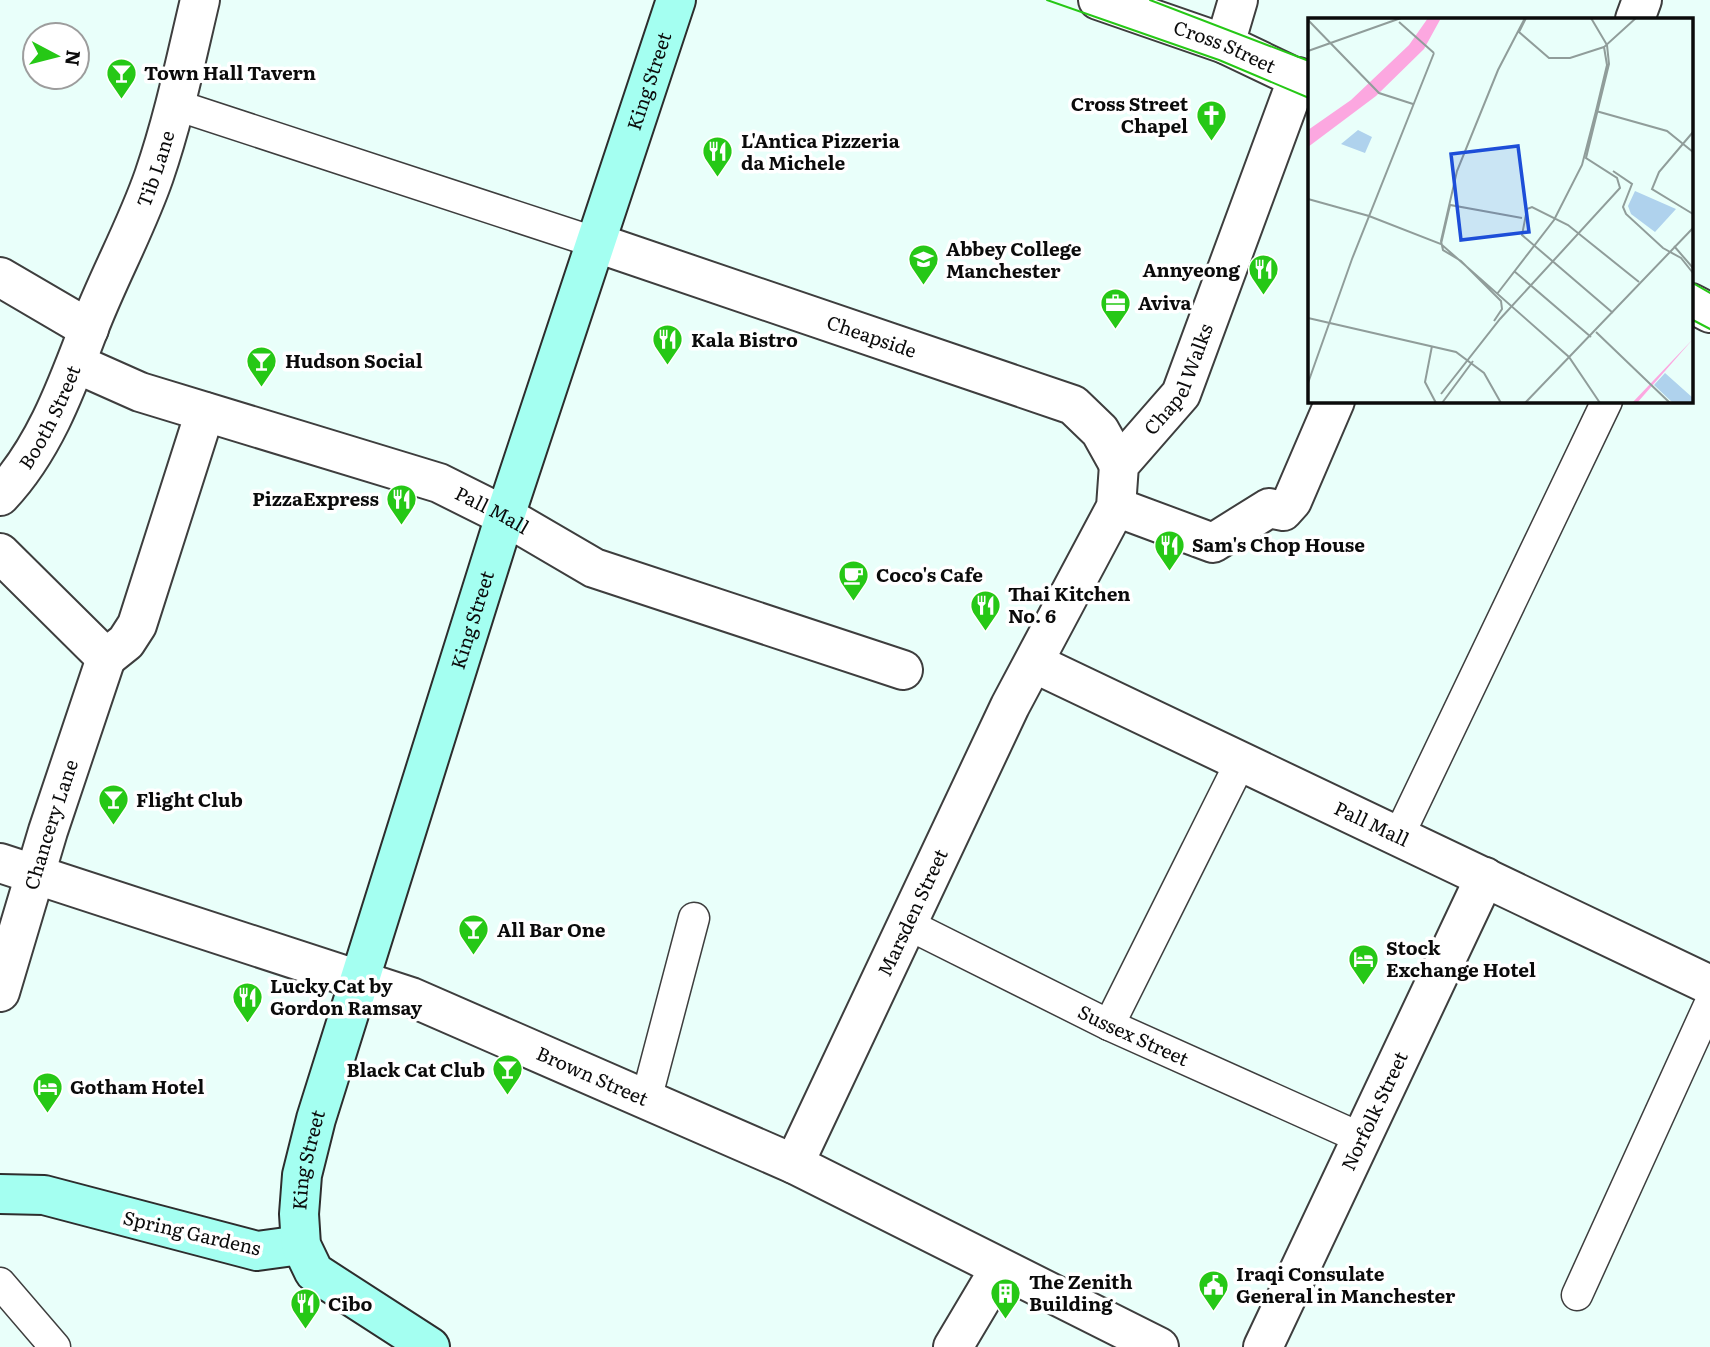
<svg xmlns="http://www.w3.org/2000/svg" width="1710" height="1347" font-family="Literata,serif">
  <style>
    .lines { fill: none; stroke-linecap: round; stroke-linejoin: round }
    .lane-casing { stroke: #3e3e3e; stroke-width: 33 }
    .street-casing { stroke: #3e3e3e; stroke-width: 42 }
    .secondary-casing { stroke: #2d2d2d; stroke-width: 42 }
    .lane { stroke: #fff; stroke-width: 30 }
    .street { stroke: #fff; stroke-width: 38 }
    .secondary { stroke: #a4fff1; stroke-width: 38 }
    .tram { stroke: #26c816; stroke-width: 2 }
    .labels { text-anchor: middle; stroke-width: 7; stroke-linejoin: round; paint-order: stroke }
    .street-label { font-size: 19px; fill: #0b0b0b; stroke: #fff }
    .poi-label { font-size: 19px; font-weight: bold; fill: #0b0b0b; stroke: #fff; text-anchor: start }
    .inset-road { fill: none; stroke: #909d9a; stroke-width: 2 }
    .view { fill: #1d4ed8; fill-opacity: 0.15; stroke: #1d4ed8; stroke-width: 3.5 }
    .inset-edge { fill: none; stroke: #0b0b0b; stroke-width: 3.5 }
  </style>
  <rect width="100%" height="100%" fill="#e9fffa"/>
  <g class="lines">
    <defs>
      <g id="lane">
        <path d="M176,105L597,243"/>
        <path d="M1399,835L1607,401"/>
        <path id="s1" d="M909,925L1109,1025L1363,1139"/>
        <path d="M1109,1025L1241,761"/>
        <path d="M646,1100L694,918"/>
        <path d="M0,1283L55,1347"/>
        <path d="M1577,1295L1710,1003"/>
      </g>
      <g id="street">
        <path id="s2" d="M1098,0L1225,44L1309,84"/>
        <path d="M1635,19L1642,0"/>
        <path d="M1225,44L1238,0"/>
        <path id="s3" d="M597,243L1073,405L1100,431L1119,465"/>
        <path d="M0,277L89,329"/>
        <path d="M1691,303L1710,313"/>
        <path id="s4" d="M77,364L140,392L439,483L505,516L594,568L903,670"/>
        <path id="s5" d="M0,496C44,450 67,386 89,328C109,276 136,228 154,176C174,118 186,59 200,0"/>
        <path d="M1116,507L1213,543L1269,508L1283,511L1292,501L1335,401"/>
        <path d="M0,553L106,658"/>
        <path d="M106,658L126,642L137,625L205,412"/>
        <path id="s6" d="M1034,663L1710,985"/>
        <path id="s7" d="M0,863L411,997L794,1164L1159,1347"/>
        <path id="s8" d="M0,992L48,831L106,658"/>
        <path id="s9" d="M794,1164L1010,706L1116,507L1119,465L1181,394L1298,77"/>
        <path d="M953,1347L1000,1268"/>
        <path id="s10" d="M1263,1347L1485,877"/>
      </g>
      <g id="secondary">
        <path d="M0,1194L44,1195L257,1251L301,1245"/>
        <path id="s11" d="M430,1347L314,1272L301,1245L299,1214L302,1175L316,1119L505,516L676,0"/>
      </g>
    </defs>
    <use href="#lane" class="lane-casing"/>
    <use href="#street" class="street-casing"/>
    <use href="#secondary" class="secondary-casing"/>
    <use href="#lane" class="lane"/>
    <use href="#street" class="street"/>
    <use href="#secondary" class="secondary"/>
    <g class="tram">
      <path d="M1047,0L1219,60L1309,98"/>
      <path d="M1150,0L1309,61"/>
      <path d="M1691,282L1710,293"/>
      <path d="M1691,319L1710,329"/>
    </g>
  </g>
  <defs>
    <symbol id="bar-pin" viewBox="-11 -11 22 30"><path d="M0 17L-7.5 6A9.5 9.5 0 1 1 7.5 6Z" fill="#26c816" stroke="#fff"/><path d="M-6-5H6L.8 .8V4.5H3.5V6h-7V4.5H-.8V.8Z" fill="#fff"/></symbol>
    <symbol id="church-pin" viewBox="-11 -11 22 30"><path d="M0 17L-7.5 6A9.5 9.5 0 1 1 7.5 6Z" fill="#26c816" stroke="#fff"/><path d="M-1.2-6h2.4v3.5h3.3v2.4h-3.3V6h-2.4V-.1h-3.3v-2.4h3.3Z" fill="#fff"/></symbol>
    <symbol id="restaurant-pin" viewBox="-11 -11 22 30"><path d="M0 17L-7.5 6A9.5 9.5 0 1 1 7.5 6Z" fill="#26c816" stroke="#fff"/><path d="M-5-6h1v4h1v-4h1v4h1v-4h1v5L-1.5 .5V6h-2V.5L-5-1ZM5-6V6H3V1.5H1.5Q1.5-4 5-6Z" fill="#fff"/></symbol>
    <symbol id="school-pin" viewBox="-11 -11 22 30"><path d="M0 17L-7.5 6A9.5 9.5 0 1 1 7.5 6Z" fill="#26c816" stroke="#fff"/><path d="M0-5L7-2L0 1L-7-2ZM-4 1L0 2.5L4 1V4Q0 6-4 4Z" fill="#fff"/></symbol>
    <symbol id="office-pin" viewBox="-11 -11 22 30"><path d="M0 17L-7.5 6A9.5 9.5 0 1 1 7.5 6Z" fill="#26c816" stroke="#fff"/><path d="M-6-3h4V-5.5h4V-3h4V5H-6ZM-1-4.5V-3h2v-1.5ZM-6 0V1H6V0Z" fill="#fff"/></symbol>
    <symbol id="cafe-pin" viewBox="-11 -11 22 30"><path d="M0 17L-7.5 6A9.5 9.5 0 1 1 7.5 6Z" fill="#26c816" stroke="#fff"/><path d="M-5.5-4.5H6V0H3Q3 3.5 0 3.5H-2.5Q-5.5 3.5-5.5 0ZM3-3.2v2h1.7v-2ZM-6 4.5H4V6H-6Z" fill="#fff"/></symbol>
    <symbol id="hotel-pin" viewBox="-11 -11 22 30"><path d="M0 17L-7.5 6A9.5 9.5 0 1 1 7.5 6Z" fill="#26c816" stroke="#fff"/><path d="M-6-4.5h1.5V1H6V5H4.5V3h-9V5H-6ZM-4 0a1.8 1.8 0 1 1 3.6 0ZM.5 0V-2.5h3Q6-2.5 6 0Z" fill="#fff"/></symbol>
    <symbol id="civic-pin" viewBox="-11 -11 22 30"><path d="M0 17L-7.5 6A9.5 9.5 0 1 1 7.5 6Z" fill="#26c816" stroke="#fff"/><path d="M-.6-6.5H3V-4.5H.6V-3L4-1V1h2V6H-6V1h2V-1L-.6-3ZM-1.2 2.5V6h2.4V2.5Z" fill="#fff"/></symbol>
    <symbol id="building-pin" viewBox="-11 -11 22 30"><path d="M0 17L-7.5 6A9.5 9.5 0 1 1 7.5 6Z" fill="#26c816" stroke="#fff"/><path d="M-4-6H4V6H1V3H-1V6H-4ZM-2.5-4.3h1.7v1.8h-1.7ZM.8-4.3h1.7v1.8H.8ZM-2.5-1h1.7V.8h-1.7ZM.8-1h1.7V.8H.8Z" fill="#fff"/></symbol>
  </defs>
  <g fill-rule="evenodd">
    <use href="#bar-pin" x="104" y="56" width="35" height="47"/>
    <use href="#church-pin" x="1194" y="98" width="35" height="47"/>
    <use href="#restaurant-pin" x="700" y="134" width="35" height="47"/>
    <use href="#school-pin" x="906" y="242" width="35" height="47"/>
    <use href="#restaurant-pin" x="1246" y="252" width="35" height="47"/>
    <use href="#office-pin" x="1098" y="286" width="35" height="47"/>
    <use href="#restaurant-pin" x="650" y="322" width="35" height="47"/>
    <use href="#bar-pin" x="244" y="344" width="35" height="47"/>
    <use href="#restaurant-pin" x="384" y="482" width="35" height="47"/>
    <use href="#restaurant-pin" x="1152" y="528" width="35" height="47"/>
    <use href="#cafe-pin" x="836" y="558" width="35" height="47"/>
    <use href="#restaurant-pin" x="968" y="588" width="35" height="47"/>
    <use href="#bar-pin" x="96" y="782" width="35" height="47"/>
    <use href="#bar-pin" x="456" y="912" width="35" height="47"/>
    <use href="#hotel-pin" x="1346" y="942" width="35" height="47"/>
    <use href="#restaurant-pin" x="230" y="980" width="35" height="47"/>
    <use href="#bar-pin" x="490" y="1052" width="35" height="47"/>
    <use href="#hotel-pin" x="30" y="1070" width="35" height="47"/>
    <use href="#civic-pin" x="1196" y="1268" width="35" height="47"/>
    <use href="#building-pin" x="988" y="1276" width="35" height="47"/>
    <use href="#restaurant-pin" x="288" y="1286" width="35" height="47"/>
  </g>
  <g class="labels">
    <g class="street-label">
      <text dy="7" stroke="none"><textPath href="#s2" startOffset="135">Cross Street</textPath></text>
      <text dy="7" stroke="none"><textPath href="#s11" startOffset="1386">King Street</textPath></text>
      <text dy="7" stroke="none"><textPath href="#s5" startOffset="364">Tib Lane</textPath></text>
      <text dy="7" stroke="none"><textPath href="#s3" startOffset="290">Cheapside</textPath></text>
      <text dy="7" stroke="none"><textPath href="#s9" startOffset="880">Chapel Walks</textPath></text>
      <text dy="7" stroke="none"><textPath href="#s5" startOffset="94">Booth Street</textPath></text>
      <text dy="7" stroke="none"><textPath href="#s4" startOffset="441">Pall Mall</textPath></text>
      <text dy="7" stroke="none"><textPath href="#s11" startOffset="819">King Street</textPath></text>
      <text dy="7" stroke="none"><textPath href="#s6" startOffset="374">Pall Mall</textPath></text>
      <text dy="7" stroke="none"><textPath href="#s8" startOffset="175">Chancery Lane</textPath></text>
      <text dy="7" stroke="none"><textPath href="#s9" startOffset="278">Marsden Street</textPath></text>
      <text dy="7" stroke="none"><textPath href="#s1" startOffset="250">Sussex Street</textPath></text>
      <text dy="7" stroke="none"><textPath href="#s7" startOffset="630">Brown Street</textPath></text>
      <text dy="7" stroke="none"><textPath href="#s10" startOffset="261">Norfolk Street</textPath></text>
      <text dy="7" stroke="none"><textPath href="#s11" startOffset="254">King Street</textPath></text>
      <text transform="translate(192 1233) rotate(13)" y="7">Spring Gardens</text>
    </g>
    <g class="poi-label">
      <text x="144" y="80">Town Hall Tavern</text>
      <text x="1188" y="111" text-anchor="end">Cross Street<tspan x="1188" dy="22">Chapel</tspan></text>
      <text x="741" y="148">L'Antica Pizzeria<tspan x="741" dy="22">da Michele</tspan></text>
      <text x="946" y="256">Abbey College<tspan x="946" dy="22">Manchester</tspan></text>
      <text x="1240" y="277" text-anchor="end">Annyeong</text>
      <text x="1138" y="310">Aviva</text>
      <text x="691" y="347">Kala Bistro</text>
      <text x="285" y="368">Hudson Social</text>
      <text x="379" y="506" text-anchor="end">PizzaExpress</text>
      <text x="1192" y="552">Sam's Chop House</text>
      <text x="876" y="582">Coco's Cafe</text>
      <text x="1008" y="601">Thai Kitchen<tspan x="1008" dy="22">No. 6</tspan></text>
      <text x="136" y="807">Flight Club</text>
      <text x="497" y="937">All Bar One</text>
      <text x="1386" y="955">Stock<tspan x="1386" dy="22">Exchange Hotel</tspan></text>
      <text x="270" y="993">Lucky Cat by<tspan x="270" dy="22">Gordon Ramsay</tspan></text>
      <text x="485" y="1077" text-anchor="end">Black Cat Club</text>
      <text x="70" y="1094">Gotham Hotel</text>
      <text x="1236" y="1281">Iraqi Consulate<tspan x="1236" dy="22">General in Manchester</tspan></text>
      <text x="1029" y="1289">The Zenith<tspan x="1029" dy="22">Building</tspan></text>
      <text x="328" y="1311">Cibo</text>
    </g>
  </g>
  <g transform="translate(1308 18)">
    <rect width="385" height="385" fill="#e9fffa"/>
    <path d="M50,112L64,119L57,135L33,126ZM327,173L368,191L347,214L323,196L320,188ZM357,355L385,380V384L365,385L346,367Z" fill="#afd2ed"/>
    <path d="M120,0H133L116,31L68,78L0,129V112L43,82L101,27ZM385,321L329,385H324Z" fill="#fca7e0"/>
    <path class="inset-road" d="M218,0L211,14L241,40H262L296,29M328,0L296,29L299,47L288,93L359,113L385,134M0,2L71,75L105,86M91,4L126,35M0,33L93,0M385,114L351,154L344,171L385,196M305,153L324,166L315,189L318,196L355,230L373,240L385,255M0,181L61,198L133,226L261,339L292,385M133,226L142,187L214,200M366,228L385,250M206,253L283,319M189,276L246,202L274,147L288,93M305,295L214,217L219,191L224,189L260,207L331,264M0,300L148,334L176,355L193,385M186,303L194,291L193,283L153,243L135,232L133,223L149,153L190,52L217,0M288,314L362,385M124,328L117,364L128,385M0,365L44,241L126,35M133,376L192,301L312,170L309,160L278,140L301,46L299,27L283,0M134,385L165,343M217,385L385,210"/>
    <path class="view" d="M210,128L221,214L153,222L143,136Z"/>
    <rect width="385" height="385" class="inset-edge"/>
  </g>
  <g transform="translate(56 56) rotate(97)"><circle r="33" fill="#ffffff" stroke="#9d9d9d" stroke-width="2"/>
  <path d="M0-5L12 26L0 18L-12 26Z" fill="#26c816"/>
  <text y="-10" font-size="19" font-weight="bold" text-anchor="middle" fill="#0b0b0b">N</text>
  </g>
</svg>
